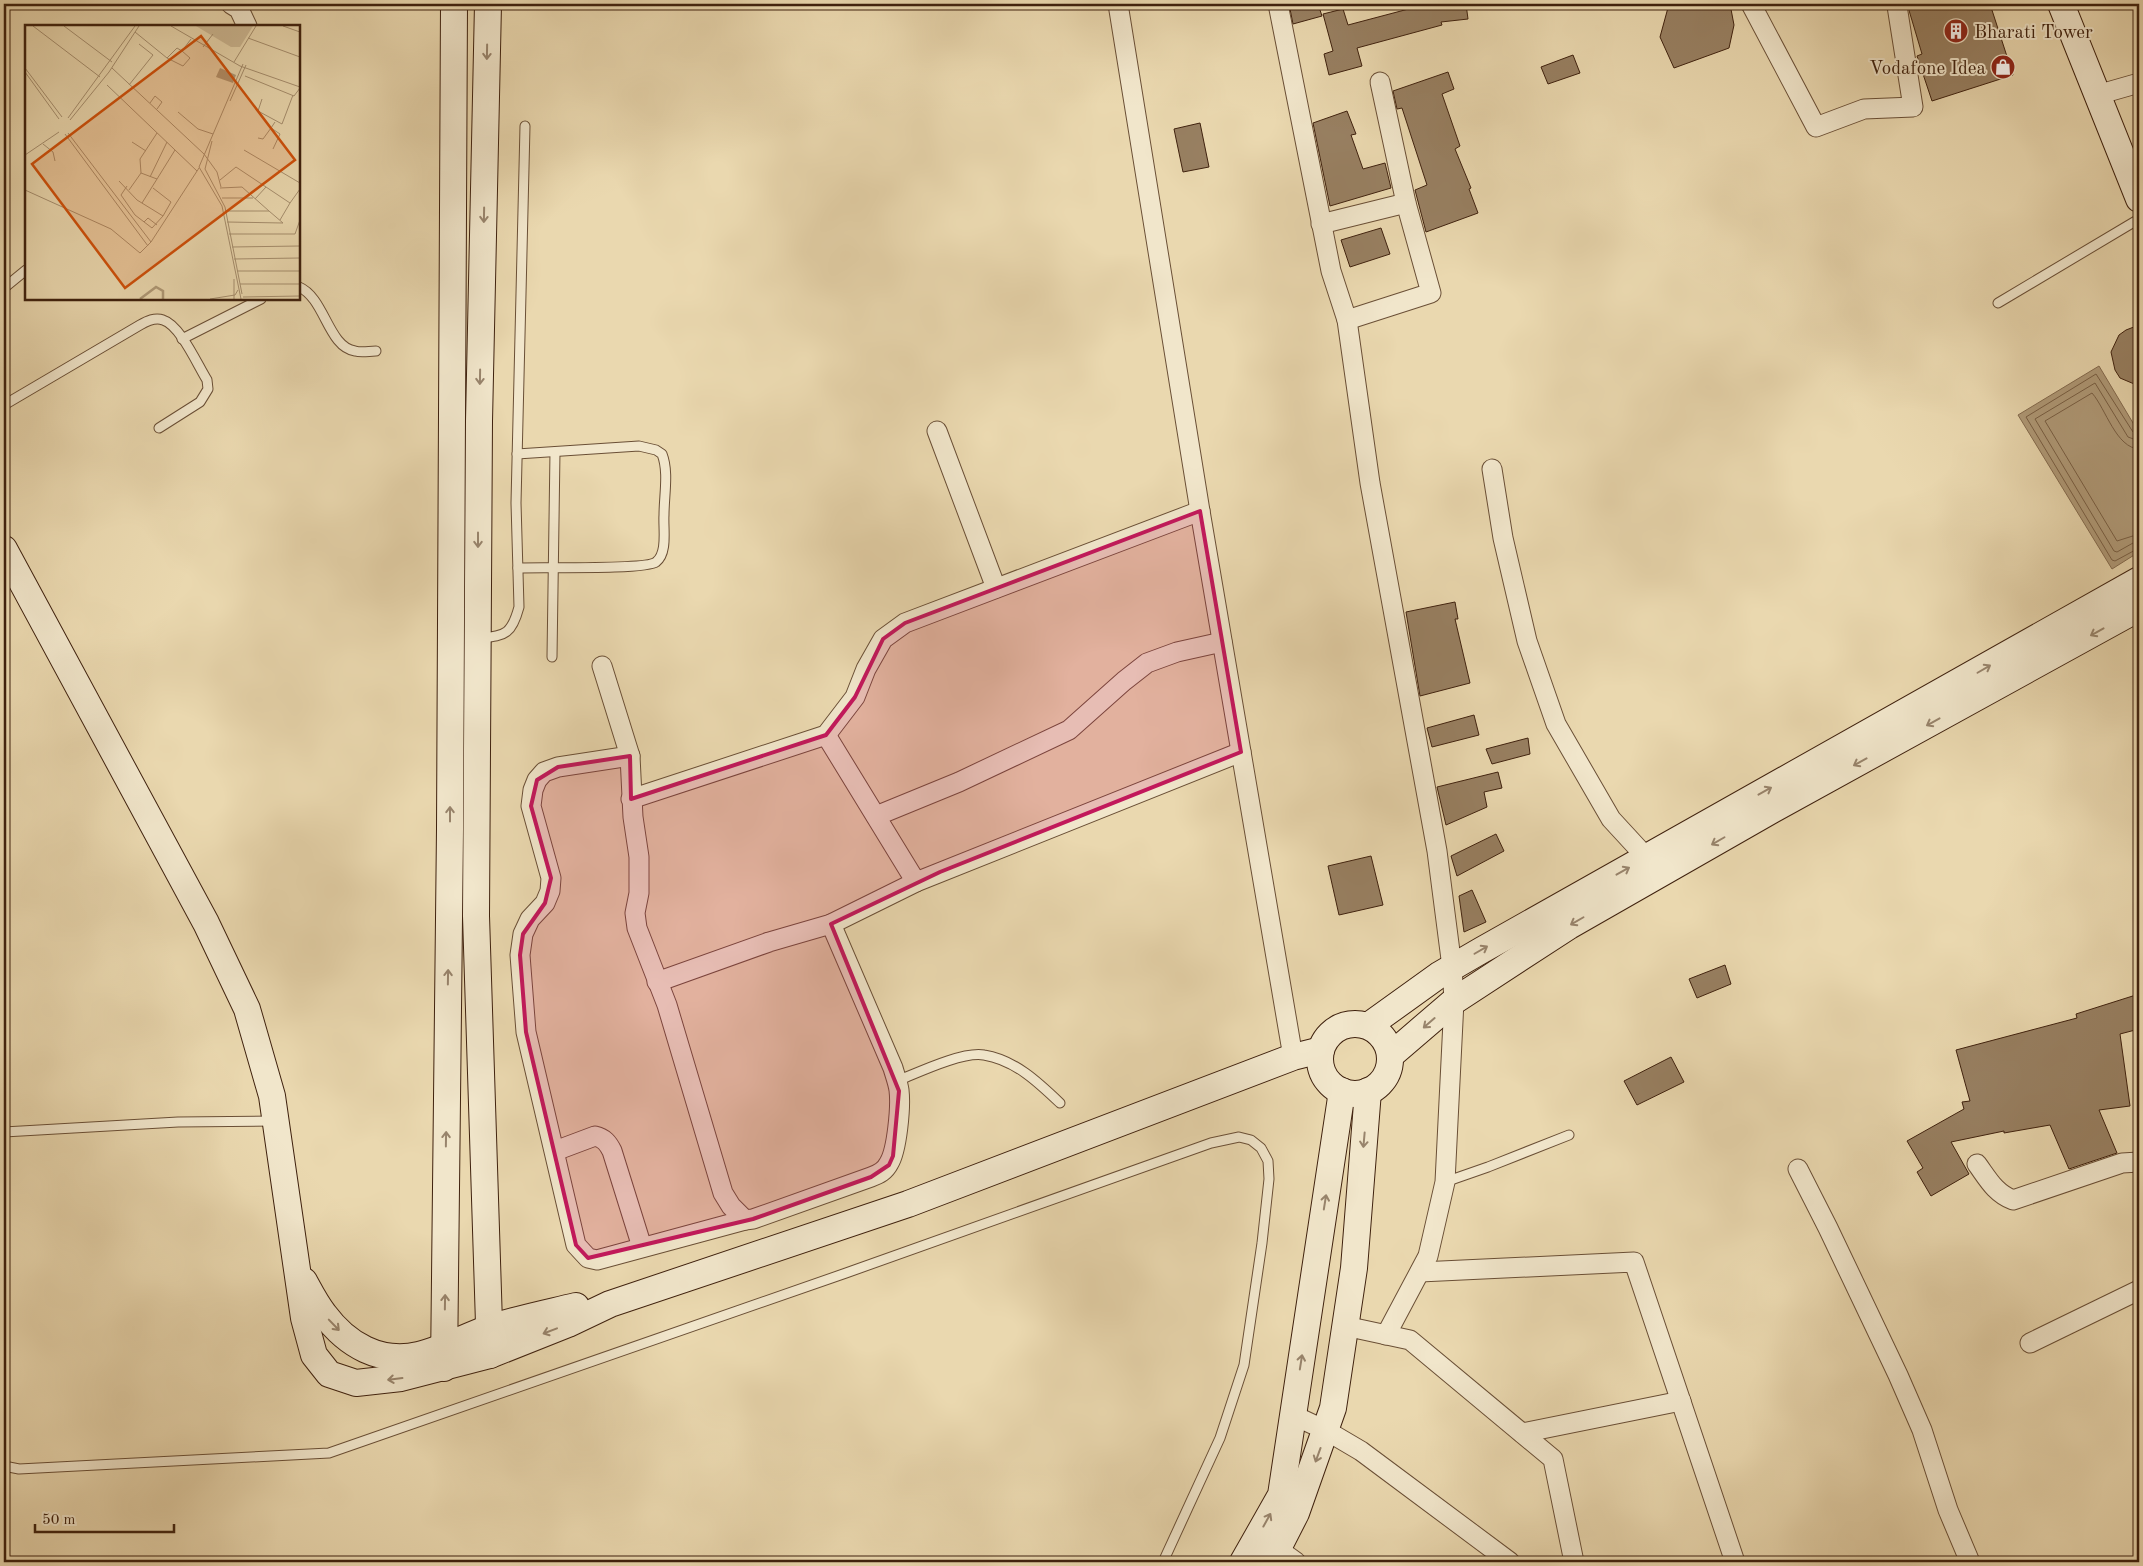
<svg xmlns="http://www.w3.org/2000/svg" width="2143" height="1566" font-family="'Old Standard TT',serif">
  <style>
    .water { fill: #b09a78; stroke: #836a4e }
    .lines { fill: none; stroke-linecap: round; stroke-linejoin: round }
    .shore { stroke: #785e43; stroke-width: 1 }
    .building { fill: #988062; stroke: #3f210e }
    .lane-casing { stroke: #6a4f36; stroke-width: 11 }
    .street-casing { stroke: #6a4f36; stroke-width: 21 }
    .secondary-casing { stroke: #3f210e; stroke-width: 28 }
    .lane { stroke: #f1e6cb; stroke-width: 9 }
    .street { stroke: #f1e6cb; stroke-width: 19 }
    .secondary { stroke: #f1e6cb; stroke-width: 26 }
    .oneway { stroke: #98846c }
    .marked { fill: #c2185b; fill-opacity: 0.2; stroke: #c2185b; stroke-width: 4; stroke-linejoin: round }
    .labels { text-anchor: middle; stroke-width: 4; stroke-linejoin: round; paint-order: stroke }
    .poi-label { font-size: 19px; fill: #3f210e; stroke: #f1e6cb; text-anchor: start }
    .inset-river { fill: none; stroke: #b09a78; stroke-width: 2.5 }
    .inset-road { fill: none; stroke: #a68f6f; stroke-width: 1 }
    .view { fill: #cf510c; fill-opacity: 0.15; stroke: #cf510c; stroke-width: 2.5 }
    .inset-edge { fill: none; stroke: #3f210e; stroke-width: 2.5 }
  </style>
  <rect width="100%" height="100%" fill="#ead8af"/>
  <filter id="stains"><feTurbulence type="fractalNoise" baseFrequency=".004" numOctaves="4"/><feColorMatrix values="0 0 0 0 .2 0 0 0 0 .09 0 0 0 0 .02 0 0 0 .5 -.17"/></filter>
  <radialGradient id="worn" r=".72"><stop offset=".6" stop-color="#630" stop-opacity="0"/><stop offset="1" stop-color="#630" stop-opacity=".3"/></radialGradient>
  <path class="water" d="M2099,366L2139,433V552L2112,569L2018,415Z"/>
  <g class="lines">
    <g class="shore">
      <path d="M2139,435L2133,432L2096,374L2026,417L2112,560L2115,561L2139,548"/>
      <path d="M2139,441L2128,437L2095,383L2035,419L2114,551L2117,552L2133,543L2139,542"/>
      <path d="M2139,449C2116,448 2106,409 2092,393L2045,421L2117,541L2139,534"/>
    </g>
  </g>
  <g class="building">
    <path d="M1289,4H1318L1322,16L1293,24Z"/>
    <path d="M1415,4H1466L1468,19L1441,22L1442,25L1357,48L1362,66L1329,75L1324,54L1333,51L1323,14L1343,9L1348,25L1416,7Z"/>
    <path d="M1669,4H1730L1734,25L1729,48L1674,68L1660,37Z"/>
    <path d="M1917,4H1990L2013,75L1932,101L1917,56L1922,54L1908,7Z"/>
    <path d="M1573,55L1580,73L1548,84L1541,67Z"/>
    <path d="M1448,72L1454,89L1442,94L1460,146L1455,149L1471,188L1469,189L1478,213L1426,232L1415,190L1427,185L1402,108L1397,109L1393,91Z"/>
    <path d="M1347,111L1356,134L1351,135L1363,169L1385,163L1391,188L1330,206L1313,123Z"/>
    <path d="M1200,123L1209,167L1183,172L1174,129Z"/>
    <path d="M1381,228L1390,254L1350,267L1341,240Z"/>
    <path d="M2139,325V386L2120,378L2115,370L2111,352L2119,335L2126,330Z"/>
    <path d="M1455,602L1458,619H1455L1470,683L1420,696L1406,612Z"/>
    <path d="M1474,715L1479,735L1432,747L1427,728Z"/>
    <path d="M1528,738L1530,754L1492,764L1486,749Z"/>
    <path d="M1498,772L1502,788L1484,792L1487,807L1446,825L1437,787Z"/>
    <path d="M1496,834L1504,851L1457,876L1451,856Z"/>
    <path d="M1371,856L1383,905L1339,915L1328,866Z"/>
    <path d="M1472,890L1486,922L1464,932L1459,896Z"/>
    <path d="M1725,965L1731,984L1697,998L1689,979Z"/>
    <path d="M2139,994V1029L2120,1034L2130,1106L2099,1110L2117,1153L2069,1169L2050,1125L2004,1133V1131L1951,1142L1969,1174L1931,1196L1917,1172L1923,1168L1907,1141L1964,1109L1962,1102L1970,1101L1956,1050L2077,1018L2076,1014Z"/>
    <path d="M1671,1057L1684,1082L1637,1105L1624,1081Z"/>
  </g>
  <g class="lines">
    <defs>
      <g id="lane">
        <path d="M299,287C325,298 328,347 355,351C362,353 369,351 376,351"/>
        <path d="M4,288L26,270"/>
        <path d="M1998,303L2139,219"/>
        <path d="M182,339L261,299"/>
        <path d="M4,405L140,325C147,321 155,317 163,320C180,325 197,364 207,380L208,389L200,402L159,428"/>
        <path d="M517,454L639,446L656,450L662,454C669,472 664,495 664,515C663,528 668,553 656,562C646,570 539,567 518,568"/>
        <path d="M481,638C506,636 512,633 519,607L516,503L525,126"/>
        <path d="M552,657L555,452"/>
        <path d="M897,1081C917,1073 963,1051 984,1055C1015,1060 1038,1082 1060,1103"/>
        <path d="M4,1132L178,1122L273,1121"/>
        <path d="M1445,1182L1488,1167L1569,1135"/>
        <path d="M4,1466L19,1469L329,1453L846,1273L1211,1143L1239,1137L1251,1140L1261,1148L1268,1161L1269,1179L1262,1243L1244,1365L1220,1438L1163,1562"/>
      </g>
      <g id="street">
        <path d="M231,4L239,9L247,26"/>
        <path d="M1118,4L1200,511L1293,1057"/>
        <path d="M1278,4L1331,271L1347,320L1370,483L1437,851L1452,967L1454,1001L1445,1182L1428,1256L1386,1335"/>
        <path d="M1751,4L1816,127L1864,109L1913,107L1897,6"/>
        <path d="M1380,82L1406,203"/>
        <path d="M2097,95L2139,83"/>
        <path d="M1321,224L1406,203L1431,293L1347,320"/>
        <path d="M937,431L996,588"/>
        <path d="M1492,469L1503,538L1527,641L1556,724L1611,819L1646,857"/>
        <path d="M602,666L630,756L633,817L639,857V893L635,913L637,928L667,1005L723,1193L731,1206L745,1220L753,1219L871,1177C879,1174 885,1171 889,1163C897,1150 901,1107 899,1090C898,1083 895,1075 893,1068L831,924"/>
        <path d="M826,735L916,882L1241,752"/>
        <path d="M630,756L558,767L544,772L537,780L533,790L531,806L551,878L550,891L545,903L530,919L523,934L520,955L526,1032L576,1245L588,1258L597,1260L745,1220"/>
        <path d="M631,799L826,735L855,697L866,669L883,639L905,623L1200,511"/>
        <path d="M876,816L959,782L1069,730L1124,681L1147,663L1177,652L1222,642"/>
        <path d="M657,982L769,942L831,924L916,882"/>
        <path d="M555,1151L595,1136C604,1138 608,1143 612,1151L642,1247"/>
        <path d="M1977,1164C1988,1179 1995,1193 2013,1200L2122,1163L2139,1162"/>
        <path d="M1798,1169L1828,1228L1898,1375L1922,1430L1948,1510L1970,1562"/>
        <path d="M1420,1272L1634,1262L1735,1562"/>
        <path d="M1345,1326L1410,1340L1553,1459L1574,1562"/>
        <path d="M2030,1343L2139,1290"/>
        <path d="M1293,1415L1327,1431L1361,1451L1510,1562"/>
        <path d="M1522,1433L1681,1401"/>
        <path d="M1278,1549L1296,1562"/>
      </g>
      <g id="secondary">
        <path d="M488,4L479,421L476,916L490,1355"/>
        <path d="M2061,4L2139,199"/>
        <path d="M4,549L206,923L247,1009L272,1096L304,1318L314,1355L329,1374L356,1383L401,1378L490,1355L568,1324L610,1304L908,1204L1293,1057L1321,1050"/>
        <circle cx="1355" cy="1059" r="35"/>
        <path d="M1368,1026L1439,975L1482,950L2139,580"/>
        <path d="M1390,1056L1454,1001L1569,926L1772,810L2139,608"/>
        <path d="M304,1281C310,1292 316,1304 324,1314C347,1345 380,1364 419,1355C443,1349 465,1337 487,1329C516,1319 547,1313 576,1306"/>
        <path d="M444,1368L450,829L454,4"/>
        <path d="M1243,1562L1281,1495L1342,1091"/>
        <path d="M1271,1562L1296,1513L1333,1408L1354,1268L1368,1091"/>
      </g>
    </defs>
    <use href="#lane" class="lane-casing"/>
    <use href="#street" class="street-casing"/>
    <use href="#secondary" class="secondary-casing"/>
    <use href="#lane" class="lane"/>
    <use href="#street" class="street"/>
    <use href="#secondary" class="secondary"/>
  </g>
  <defs><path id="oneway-shaft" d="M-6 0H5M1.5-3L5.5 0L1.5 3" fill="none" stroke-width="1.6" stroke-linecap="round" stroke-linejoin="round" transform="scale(1.25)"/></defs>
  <g class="oneway">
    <use href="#oneway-shaft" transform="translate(487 52) rotate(91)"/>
    <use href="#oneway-shaft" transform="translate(484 215) rotate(91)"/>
    <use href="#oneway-shaft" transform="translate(480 377) rotate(91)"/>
    <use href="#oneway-shaft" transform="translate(478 540) rotate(90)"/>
    <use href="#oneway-shaft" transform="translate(2097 632) rotate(151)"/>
    <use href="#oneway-shaft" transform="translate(1984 669) rotate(-30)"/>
    <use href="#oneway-shaft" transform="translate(1933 722) rotate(151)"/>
    <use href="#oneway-shaft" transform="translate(1860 762) rotate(151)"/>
    <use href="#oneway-shaft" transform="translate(1765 791) rotate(-29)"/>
    <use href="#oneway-shaft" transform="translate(450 814) rotate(-90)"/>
    <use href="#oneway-shaft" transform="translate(1718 841) rotate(150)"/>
    <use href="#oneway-shaft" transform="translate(1623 871) rotate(-29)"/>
    <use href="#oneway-shaft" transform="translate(1577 921) rotate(150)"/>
    <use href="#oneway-shaft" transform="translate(1481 950) rotate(-30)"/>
    <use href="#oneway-shaft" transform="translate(448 977) rotate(-89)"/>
    <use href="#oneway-shaft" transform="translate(1429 1023) rotate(139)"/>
    <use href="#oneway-shaft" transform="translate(446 1139) rotate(-89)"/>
    <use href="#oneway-shaft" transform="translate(1364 1140) rotate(95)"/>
    <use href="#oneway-shaft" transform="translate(1325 1202) rotate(-81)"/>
    <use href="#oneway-shaft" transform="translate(445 1302) rotate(-89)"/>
    <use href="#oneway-shaft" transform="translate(334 1325) rotate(46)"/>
    <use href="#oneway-shaft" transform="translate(550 1331) rotate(159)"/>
    <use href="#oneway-shaft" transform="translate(1301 1362) rotate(-81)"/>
    <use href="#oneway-shaft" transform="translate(395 1379) rotate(173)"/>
    <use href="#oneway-shaft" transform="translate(1318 1455) rotate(110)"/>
    <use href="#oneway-shaft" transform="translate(1267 1520) rotate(-61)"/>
  </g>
  <path class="marked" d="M1200,511L1241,752L940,872L831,924L899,1091L893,1156L889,1165L871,1177L753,1219L588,1258L576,1245L526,1032L520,955L523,934L545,903L551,878L531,806L537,780L558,767L630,756L631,799L826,735L855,697L883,639L905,623Z"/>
  <defs>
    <symbol id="building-disc" viewBox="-11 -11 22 22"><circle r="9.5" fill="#8f2418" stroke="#f1e6cb"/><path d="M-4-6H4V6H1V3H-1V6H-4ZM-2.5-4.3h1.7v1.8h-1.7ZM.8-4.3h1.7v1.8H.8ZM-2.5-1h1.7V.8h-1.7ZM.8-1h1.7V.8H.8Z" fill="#fff"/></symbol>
    <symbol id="shop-disc" viewBox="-11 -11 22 22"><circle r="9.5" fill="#8f2418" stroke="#f1e6cb"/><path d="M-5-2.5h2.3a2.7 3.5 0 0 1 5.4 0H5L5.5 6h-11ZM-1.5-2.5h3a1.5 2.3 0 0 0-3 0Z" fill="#fff"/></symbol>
  </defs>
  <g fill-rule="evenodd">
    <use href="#building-disc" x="1942" y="17" width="28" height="28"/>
    <use href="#shop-disc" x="1989" y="53" width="28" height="28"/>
  </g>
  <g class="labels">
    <g class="poi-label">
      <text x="1974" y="38">Bharati Tower</text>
      <text x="1986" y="74" text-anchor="end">Vodafone Idea</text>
    </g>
  </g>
  <g transform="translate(25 25)">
    <rect width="275" height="275" fill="#ead8af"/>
    <path d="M171,1H228L215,22H206Z" fill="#cdb994"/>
    <path d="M195,43L211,50L208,58L191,52Z" fill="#b09a78"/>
    <path class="inset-river" d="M115,274L131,262L138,266V274"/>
    <path class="inset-road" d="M8,1L75,52M39,1L87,37M146,1L215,41L275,62M258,1L275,7M110,7L142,33L152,23L157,26L166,14M223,13L275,32M178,22L188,9M142,33L158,41L165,33L157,26M209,37L231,1M0,43L37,92M87,43L179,129L192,147L196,162M0,47L34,94M220,51L269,71L275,63M82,60L172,146M104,60L128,30L114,19M237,74L233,86L257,99L268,70M205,76L221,40M125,78L130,71L137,77L132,84M153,87L173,104L188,109M43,93L110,1M45,95L84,47L114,1M43,108L126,217M40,109L123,221M233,113L238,114L246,103M187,116L180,144L200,182L217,269M107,117L121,126M18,119L28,127L30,136M248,124L255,109L246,103L250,97M219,125L275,158M0,130L34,107M116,148L132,154L150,125M125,152L142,117M195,155L211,142L265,178L255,195M94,156L112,175L138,191L146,177L128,163M102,161L96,170L110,190L127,203L138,191M195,163L217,162L244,186M0,165L86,204L115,228L126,217L174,143M104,165L116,148L115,134L132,108M197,173H228M230,174L241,162M117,178L132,154M265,178L275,164M200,186H244L258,198L202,197M119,197L123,193L132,200M204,209H270L275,195M207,222L275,221M209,234L275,233M212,246H275M209,254V274M215,259H275M218,272L275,271M185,274L210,270L213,265M216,274L197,181L174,142L218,39"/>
    <path class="view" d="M176,11L270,135L100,263L7,139Z"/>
    <rect width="275" height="275" class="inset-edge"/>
  </g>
  <rect width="2143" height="1566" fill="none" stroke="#ead8af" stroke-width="20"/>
  <rect x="5" y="5" width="2133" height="1556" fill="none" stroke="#3f210e" stroke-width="2.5"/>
  <rect x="10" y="10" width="2123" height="1546" fill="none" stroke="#3f210e"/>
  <path d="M35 1524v8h139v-8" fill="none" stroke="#3f210e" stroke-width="2.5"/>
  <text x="42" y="1524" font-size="15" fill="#3f210e" stroke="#f1e6cb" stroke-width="4" paint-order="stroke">50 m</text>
  <rect width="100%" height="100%" filter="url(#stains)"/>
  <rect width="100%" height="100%" fill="url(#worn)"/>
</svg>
